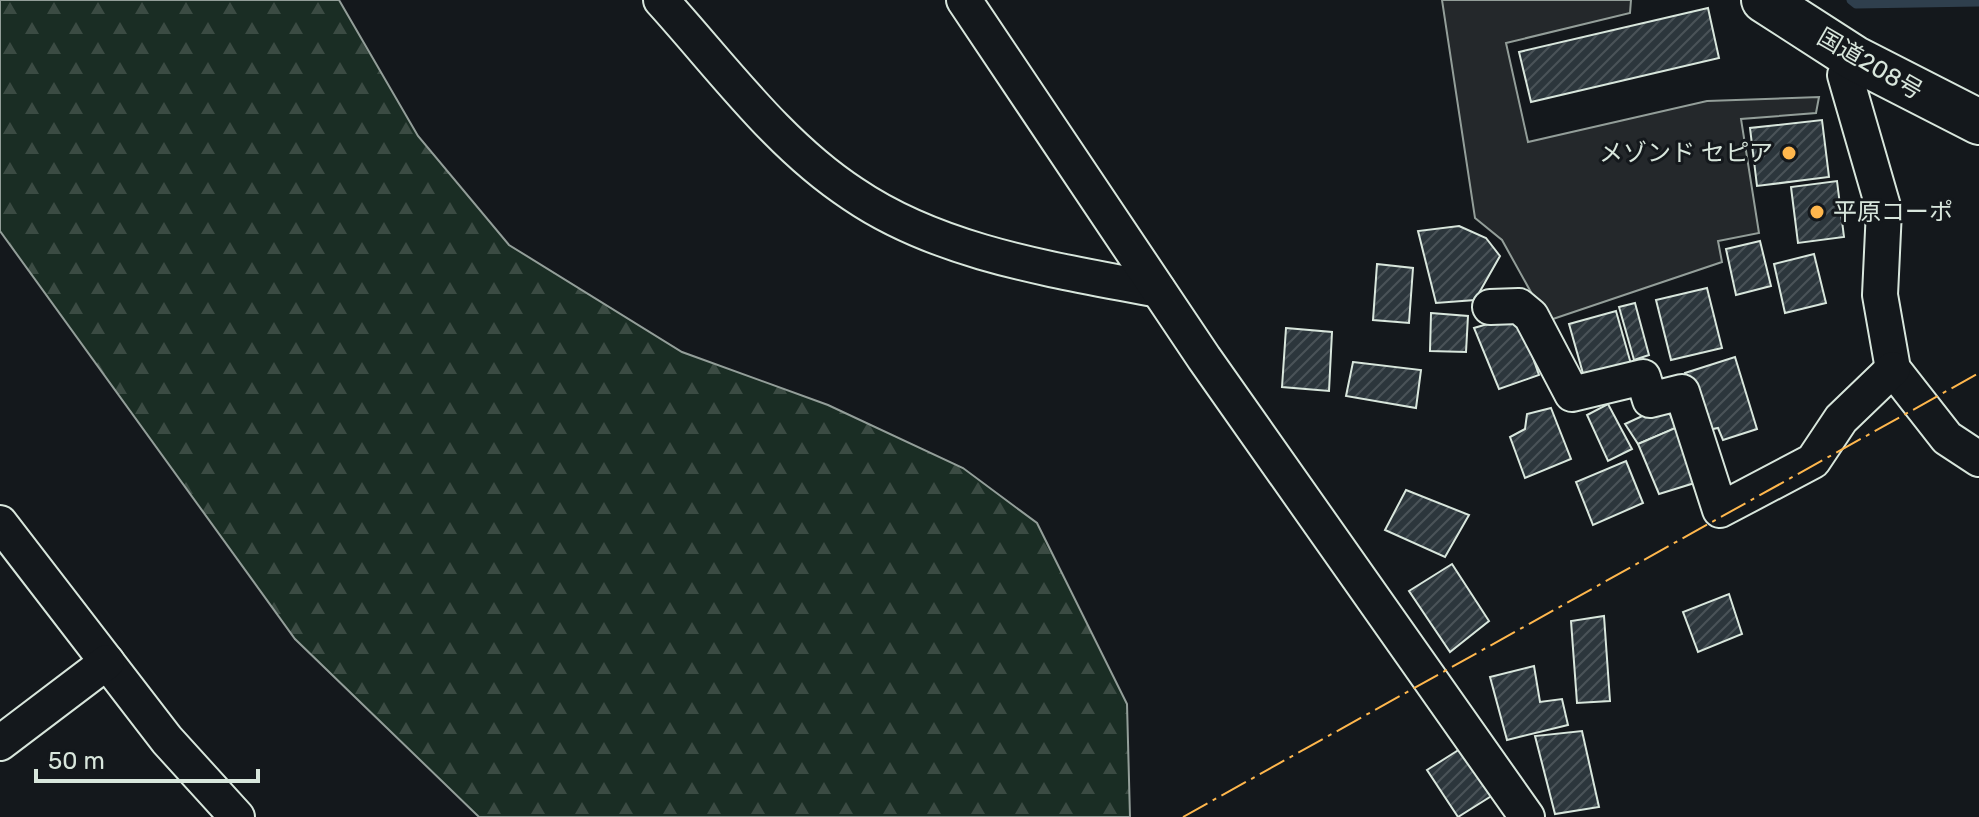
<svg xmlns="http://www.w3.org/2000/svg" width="1979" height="817" font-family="Rubik,'Noto Sans JP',sans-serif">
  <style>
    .forest { fill: url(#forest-firs); stroke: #939e99; stroke-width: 2 }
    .parking { fill: #24282b; stroke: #939e99; stroke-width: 2 }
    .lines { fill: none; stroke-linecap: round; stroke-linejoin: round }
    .stream { stroke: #2f3f4d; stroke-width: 9 }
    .building { fill: url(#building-hatch); stroke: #d8e6dc; stroke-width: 2 }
    .minor-casing { stroke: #d8e6dc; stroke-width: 38 }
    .highway-casing { stroke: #d8e6dc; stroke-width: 48 }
    .minor { stroke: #14181c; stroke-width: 34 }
    .highway { stroke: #14181c; stroke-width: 44 }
    .power { stroke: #ffb74d; stroke-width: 2; stroke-dasharray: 28 6 4 6; stroke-linecap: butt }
    .poi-dot { fill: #ffb74d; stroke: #14181c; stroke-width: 3 }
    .labels { text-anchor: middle; stroke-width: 6; stroke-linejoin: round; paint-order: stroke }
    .street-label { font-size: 24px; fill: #d8e6dc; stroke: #14181c }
    .poi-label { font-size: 24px; fill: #d8e6dc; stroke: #14181c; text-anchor: end }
  </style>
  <defs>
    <pattern id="forest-firs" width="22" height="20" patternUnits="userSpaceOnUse" patternTransform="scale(2)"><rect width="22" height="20" fill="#1a2d24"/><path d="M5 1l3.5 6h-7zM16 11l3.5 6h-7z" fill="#3b4b43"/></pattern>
    <pattern id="building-hatch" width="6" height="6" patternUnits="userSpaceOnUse" patternTransform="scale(2)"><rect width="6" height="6" fill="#2c363c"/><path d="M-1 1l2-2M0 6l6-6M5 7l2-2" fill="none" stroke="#4a5358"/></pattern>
  </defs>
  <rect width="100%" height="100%" fill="#14181c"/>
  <path class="forest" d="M0,0H339L418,136L509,245L682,352L828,405L963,468L1037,523L1127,704L1130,817H479L295,639L0,231Z"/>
  <path class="parking" d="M1442,0H1631L1630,13L1506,43L1528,142L1707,101L1819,97L1816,113L1741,119L1759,233L1718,241L1722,262L1547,321L1502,240L1475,218Z"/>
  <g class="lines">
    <path class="stream" d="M1851,0L1856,4L1979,2"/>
  </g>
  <g class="building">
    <path d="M1708,8L1719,58L1531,102L1519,52Z"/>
    <path d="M1822,120L1829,177L1757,186L1750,128Z"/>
    <path d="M1837,181L1844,237L1798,243L1791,187Z"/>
    <path d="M1459,226L1486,238L1500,256L1475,300L1436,303L1418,231Z"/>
    <path d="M1760,241L1771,286L1736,295L1726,249Z"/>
    <path d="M1814,254L1826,303L1785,313L1774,264Z"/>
    <path d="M1377,264L1413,268L1409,323L1373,320Z"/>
    <path d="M1707,288L1722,348L1671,360L1656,300Z"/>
    <path d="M1635,303L1649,355L1634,360L1619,307Z"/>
    <path d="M1616,311L1631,364L1584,377L1569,324Z"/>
    <path d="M1431,313L1468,316L1466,352L1430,351Z"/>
    <path d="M1518,315L1539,375L1499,389L1474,328Z"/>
    <path d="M1286,328L1332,332L1329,391L1282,387Z"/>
    <path d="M1735,357L1757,429L1723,440L1718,428L1703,431L1685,373Z"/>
    <path d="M1353,362L1421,370L1416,408L1346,396Z"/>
    <path d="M1608,404L1632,449L1608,461L1587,415Z"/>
    <path d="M1666,405L1676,428L1638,444L1625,424Z"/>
    <path d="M1551,408L1571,459L1525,478L1510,437L1525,429L1527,414Z"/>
    <path d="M1682,425L1701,481L1659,494L1638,444Z"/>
    <path d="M1626,461L1643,503L1593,525L1576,482Z"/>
    <path d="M1406,490L1469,515L1445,557L1385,530Z"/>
    <path d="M1452,564L1489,621L1450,652L1409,591Z"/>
    <path d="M1729,594L1742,634L1698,652L1683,612Z"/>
    <path d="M1604,616L1610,701L1577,703L1571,621Z"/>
    <path d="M1534,666L1540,702L1562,699L1568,725L1507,740L1490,677Z"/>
    <path d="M1582,731L1599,807L1555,814L1535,736Z"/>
    <path d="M1460,749L1493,795L1458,817L1427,770Z"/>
  </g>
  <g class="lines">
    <defs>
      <g id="minor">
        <path d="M661,0C721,66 778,145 853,194C941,254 1056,270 1158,290"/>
        <path d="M964,0L1204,358L1527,817"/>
        <path d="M1854,58L1845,75L1884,210L1880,295L1893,369L1947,438L1979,459"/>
        <path d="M1490,307L1519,306L1531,316L1572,394L1643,377L1650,400L1682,392L1720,510L1813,461L1841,419L1893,369"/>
        <path d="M0,523L167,740L237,817"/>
        <path d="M0,743L107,662"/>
      </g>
      <path id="highway" d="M1764,0L1854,58L1979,122"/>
    </defs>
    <use href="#minor" class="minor-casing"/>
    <use href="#highway" class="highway-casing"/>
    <use href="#minor" class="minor"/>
    <use href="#highway" class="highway"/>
    <path class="power" d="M1183,817L1979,373"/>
  </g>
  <g class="poi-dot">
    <circle cx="1789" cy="153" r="8"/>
    <circle cx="1817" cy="212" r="8"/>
  </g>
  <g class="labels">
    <g class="street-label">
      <text transform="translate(1870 64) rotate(30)" y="8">国道208号</text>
    </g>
    <g class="poi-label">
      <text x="1773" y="161">メゾンド セピア</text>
      <text x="1833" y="220" text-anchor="start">平原コーポ</text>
    </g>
  </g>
  <path d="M36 769v12h222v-12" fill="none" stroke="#d8e6dc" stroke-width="4"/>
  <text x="48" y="769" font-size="24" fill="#d8e6dc" stroke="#14181c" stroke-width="6" paint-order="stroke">50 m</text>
</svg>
